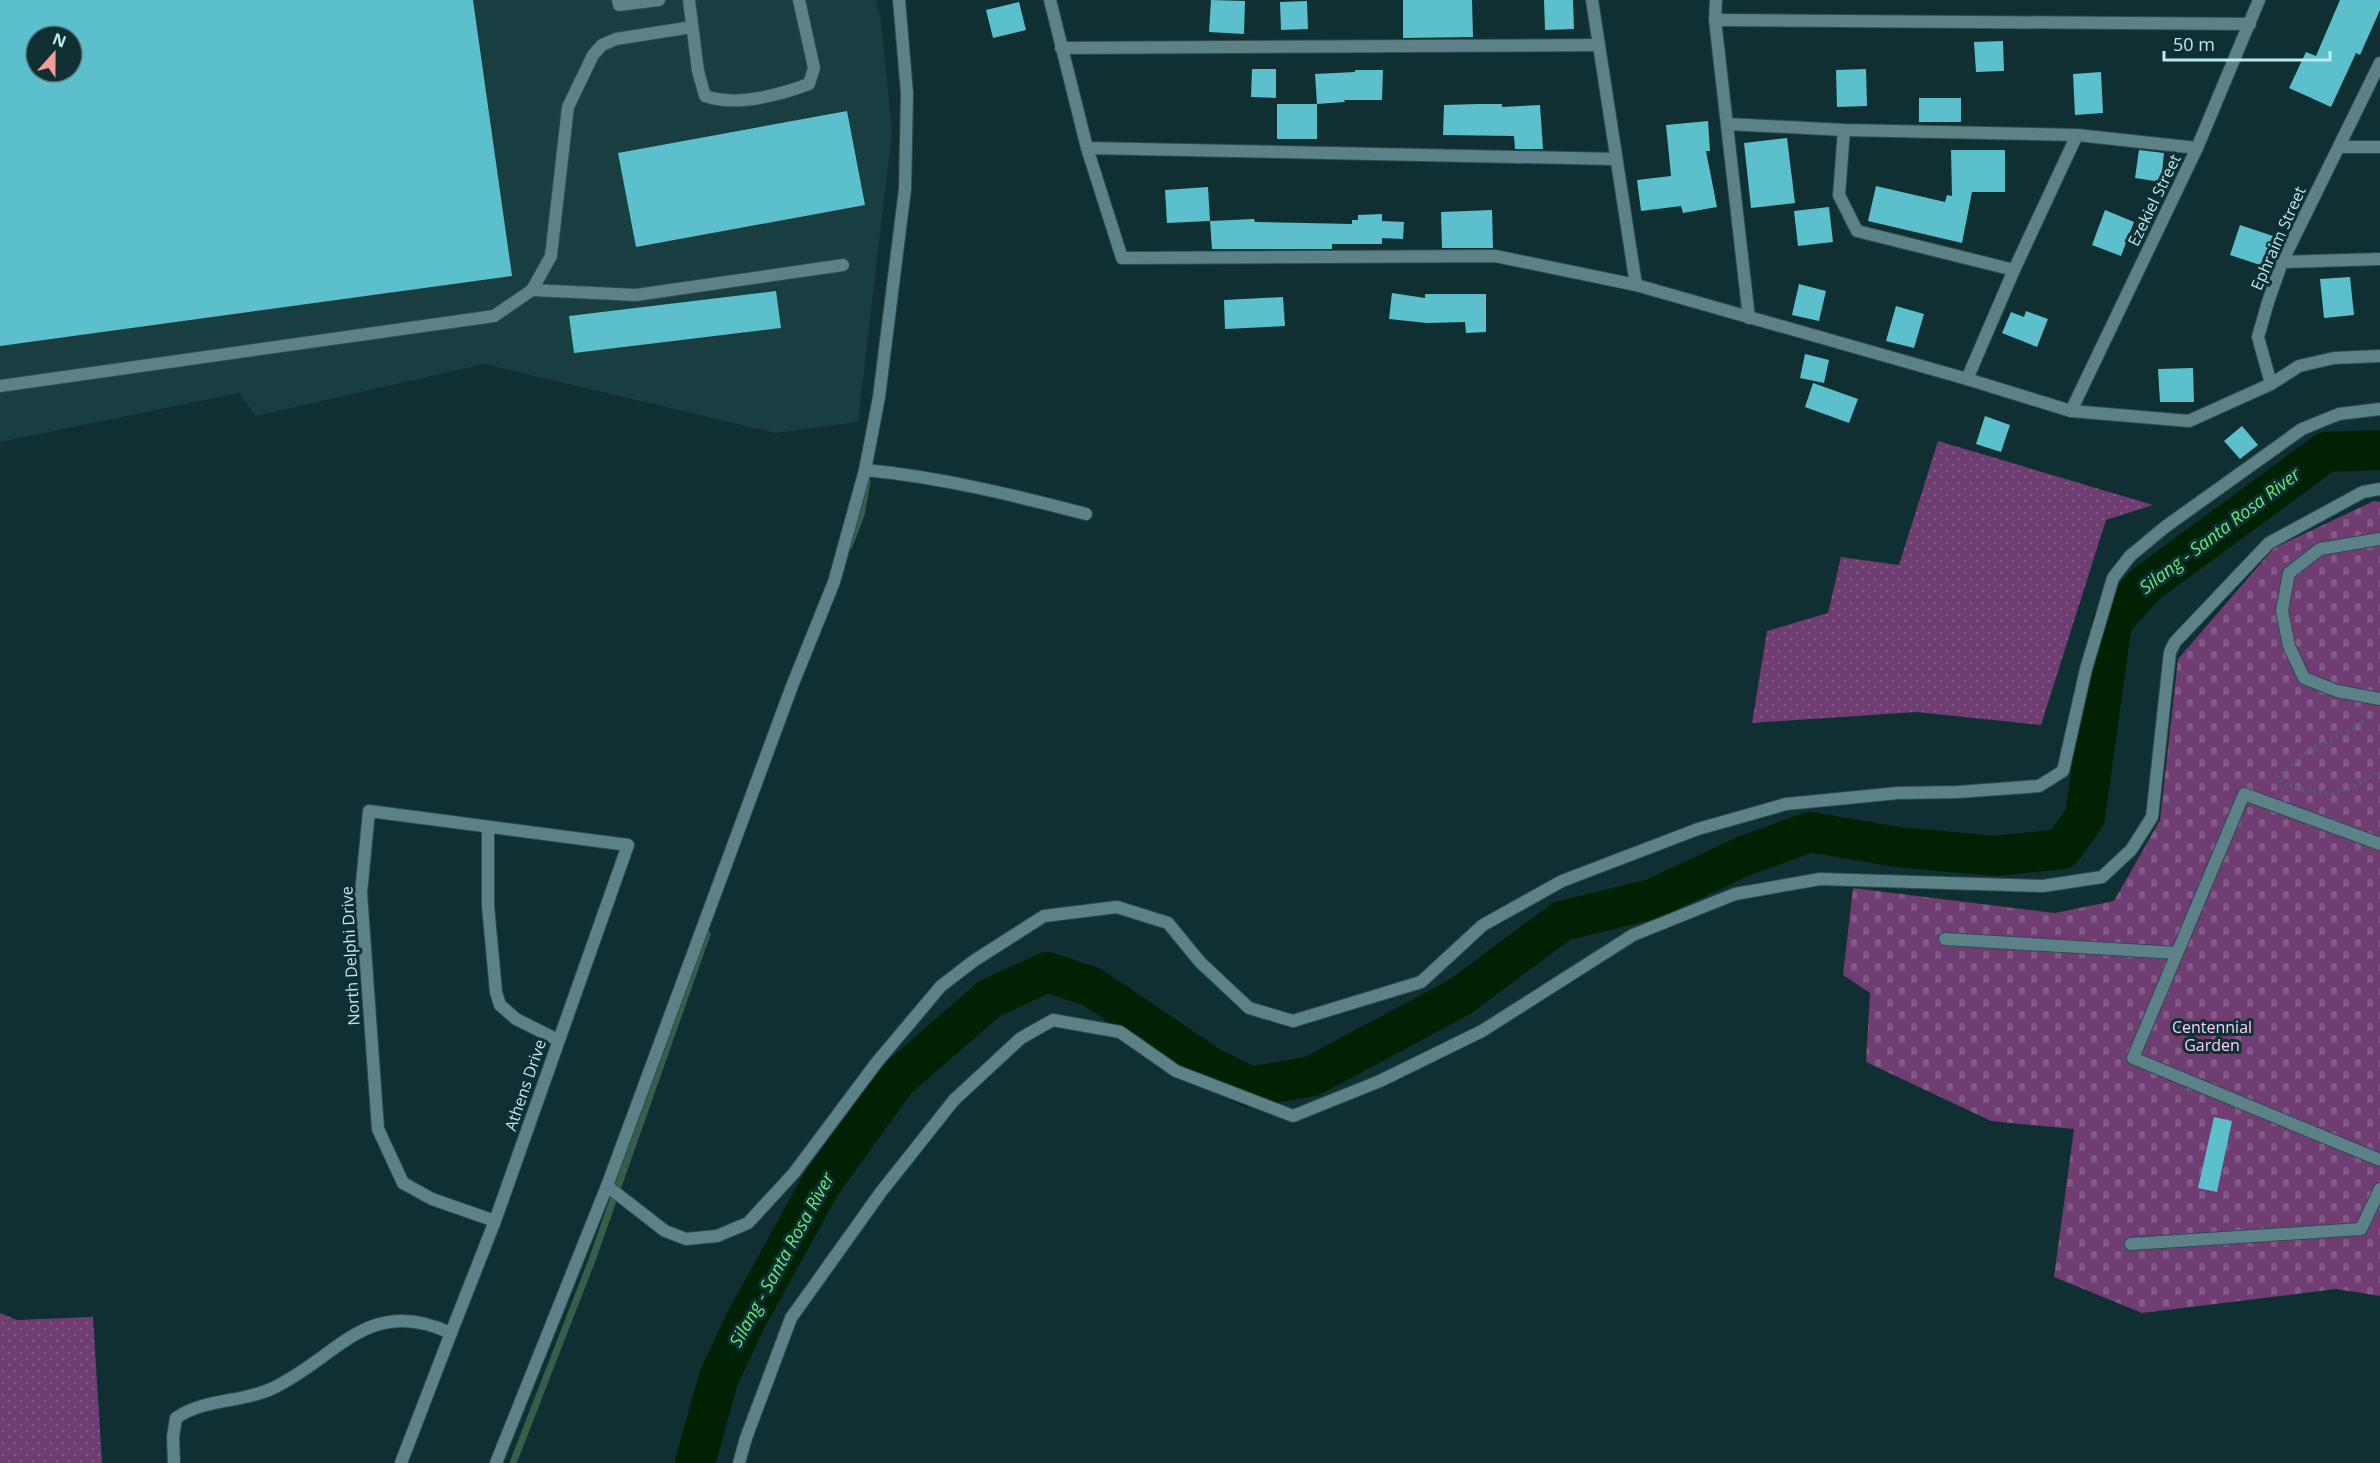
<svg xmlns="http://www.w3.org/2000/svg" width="2380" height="1463" font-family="'Open Sans',sans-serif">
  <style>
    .built { fill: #193e42; fill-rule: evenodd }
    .grass { fill: url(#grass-dots) }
    .cemetery { fill: url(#cemetery-stones) }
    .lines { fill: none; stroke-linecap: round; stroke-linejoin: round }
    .stream { stroke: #385d4a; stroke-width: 7 }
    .river { stroke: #002104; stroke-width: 40 }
    .building { fill: #5cc0cc; fill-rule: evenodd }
    .service-casing { stroke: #2b4d51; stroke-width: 14 }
    .minor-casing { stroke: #2b4d51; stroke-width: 14 }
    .path { stroke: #45696e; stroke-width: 4; stroke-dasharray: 1.5 4.5; stroke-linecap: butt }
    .service { stroke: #5c8186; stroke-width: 12 }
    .minor { stroke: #5c8186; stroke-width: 12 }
    .labels { text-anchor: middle; stroke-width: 6; stroke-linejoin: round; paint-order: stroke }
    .street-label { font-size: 16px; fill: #bce9ef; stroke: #0f2f33 }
    .park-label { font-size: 16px; fill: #fbcefc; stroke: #0f2f33 }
    .water-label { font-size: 18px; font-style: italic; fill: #65e974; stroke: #0f2f33 }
  </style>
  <defs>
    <pattern id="grass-dots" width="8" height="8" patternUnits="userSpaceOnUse" patternTransform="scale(1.5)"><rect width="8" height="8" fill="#6f3d71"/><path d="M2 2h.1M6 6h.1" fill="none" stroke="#825986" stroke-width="1.8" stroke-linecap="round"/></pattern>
    <pattern id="cemetery-stones" width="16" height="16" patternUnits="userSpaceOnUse" patternTransform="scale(1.5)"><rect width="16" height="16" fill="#6f3d71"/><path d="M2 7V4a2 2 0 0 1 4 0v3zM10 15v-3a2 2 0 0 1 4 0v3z" fill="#825986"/></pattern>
  </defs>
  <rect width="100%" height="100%" fill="#0f2f33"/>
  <path class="built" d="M0,0H876L881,20L892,131L858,422L776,433L484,364L256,416L239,393L0,442ZM36,36H72V72H36Z"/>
  <g class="grass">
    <path d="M1938,441L2153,505L2106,520L2041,725L1916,712L1752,723L1767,631L1828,613L1841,557L1899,565Z"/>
    <path d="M0,1313L17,1320L93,1317L102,1463H0Z"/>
  </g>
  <path class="cemetery" d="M2374,501L2380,502V1296L2336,1289L2142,1313L2054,1277L2074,1129L1991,1121L1866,1062L1870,993L1843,975L1853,888L2055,913L2114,901L2160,820L2178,659L2274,548Z"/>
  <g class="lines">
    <g class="stream">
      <path d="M849,546L861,515L867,482"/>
      <path d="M513,1463L592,1260L707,934"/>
    </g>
    <path class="river" d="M695,1463L719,1377L747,1318L821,1184L896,1080L989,999L1047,972L1092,987L1212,1068L1250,1087L1312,1076L1458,998L1562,921L1652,899L1744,856L1810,832L1897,847L1995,856L2062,849L2085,817L2112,622L2145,585L2326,452L2380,450"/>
  </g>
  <g class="building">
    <path d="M0,0H473L512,276L0,346ZM36,36H72V72H36Z"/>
    <path d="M1211,0L1245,1L1244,34L1209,32Z"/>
    <path d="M1403,0H1472L1473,37L1403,38Z"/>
    <path d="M1544,0H1573L1574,29L1545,30Z"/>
    <path d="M2340,0H2380V10L2360,55L2356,53L2331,107L2289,88L2306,52L2316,56Z"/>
    <path d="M1307,1L1308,29L1281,30L1280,2Z"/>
    <path d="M1019,2L1026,30L993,38L986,10Z"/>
    <path d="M2003,41L2004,71L1976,72L1974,42Z"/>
    <path d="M1252,69H1276V98L1251,97Z"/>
    <path d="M1866,69L1867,106L1837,107L1836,70Z"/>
    <path d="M1355,70H1383L1382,100H1344L1345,102L1317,104L1315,74L1355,72Z"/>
    <path d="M2101,72L2103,113L2075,115L2073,74Z"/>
    <rect x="1919" y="98" width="42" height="24"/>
    <rect x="1277" y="104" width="40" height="35"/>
    <path d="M1479,104H1502V107L1540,105L1543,149H1515L1514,136L1443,135L1444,105Z"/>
    <path d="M847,111L865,205L636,247L618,153Z"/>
    <path d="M1708,121L1710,151H1706L1717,207L1683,213L1681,206L1641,211L1637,180L1671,176L1666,125Z"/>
    <path d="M1787,138L1795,203L1751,208L1744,143Z"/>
    <path d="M1951,150H2005V192H1972L1962,243L1868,221L1876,186L1945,202L1947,195L1952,196Z"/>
    <path d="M2139,150L2164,153L2161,182L2135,178Z"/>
    <path d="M1208,187L1210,221L1167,223L1165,190Z"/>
    <path d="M1829,207L1833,242L1798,246L1794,211Z"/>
    <path d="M1492,210L1493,248H1442L1441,212Z"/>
    <path d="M2105,210L2134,222L2121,256L2092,245Z"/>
    <path d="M1382,214V221L1404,222L1403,239L1382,238V244H1332V249H1212L1210,221L1254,219L1255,222L1352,224V220H1358V215Z"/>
    <path d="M2240,225L2273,236L2263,266L2230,255Z"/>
    <path d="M2350,277L2354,315L2324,318L2320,279Z"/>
    <path d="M1799,284L1826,291L1819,321L1792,315Z"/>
    <path d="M776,291L781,328L574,353L569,316Z"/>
    <path d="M1392,293L1425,298V294H1486V332L1466,333L1465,322L1427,323L1389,319Z"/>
    <path d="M1283,297L1285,326L1225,329L1224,300Z"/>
    <path d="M1896,306L1924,314L1914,348L1886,341Z"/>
    <path d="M2026,311L2048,319L2037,347L2002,333L2011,312L2024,317Z"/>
    <path d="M1805,354L1829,360L1824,383L1800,378Z"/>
    <path d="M2193,368L2194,402H2160L2158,369Z"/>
    <path d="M1813,383L1858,399L1849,423L1805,407Z"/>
    <path d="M1985,416L2010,425L2001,452L1976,444Z"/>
    <path d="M2242,426L2258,445L2240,459L2224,441Z"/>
    <path d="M2214,1117L2232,1121L2217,1192L2198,1188Z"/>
  </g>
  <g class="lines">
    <defs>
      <g id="service">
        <path d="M618,0L619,5L659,0"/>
        <path d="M689,0L698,71L705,96C736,107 779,95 809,84L814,68L799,0"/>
        <path d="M532,290L636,295L843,265"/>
        <path d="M0,386L494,316L532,290L551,256L568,107L593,55L602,45L616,39L692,27"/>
        <path d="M865,470C940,477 1013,495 1086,514"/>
        <path d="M2380,539L2320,549L2289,573L2282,611L2289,646L2304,678L2337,691L2380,699"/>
        <path d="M2380,844L2244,794L2133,1058L2380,1160"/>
        <path d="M1945,939L2177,953"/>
        <path d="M2131,1244L2361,1229L2380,1189"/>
      </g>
      <g id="minor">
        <path d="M1050,0L1087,148L1122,258L1495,256L1636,285L1967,379L2071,411L2189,421L2271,384L2258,337L2268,302L2282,262L2380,63"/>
        <path d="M1592,0L1636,285"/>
        <path d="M1716,0L1715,20L1749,318"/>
        <path d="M1715,20L2250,24"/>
        <path d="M1061,48L1598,45"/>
        <path d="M1727,124L1844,130L2077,135L2197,148"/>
        <path d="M1844,130L1839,195L1857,231L2014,270"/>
        <path d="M2340,147H2380"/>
        <path d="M1087,148L1616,159"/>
        <path d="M2282,262L2380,259"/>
        <path d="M1967,379L2014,270L2077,135"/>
        <path d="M2271,384L2299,366L2334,358L2380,356"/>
        <path d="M2071,411L2197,148L2259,0"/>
        <path d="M488,827V906L496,992L500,1005L516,1019L558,1040"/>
        <path d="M607,1186L665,1231L686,1239L717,1236L748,1223L794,1173L877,1062L941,986L975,960L1044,916L1117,907L1168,923L1200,962L1249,1008L1293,1021L1421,982L1483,925L1562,881L1698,829L1786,804L1898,793L1958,792L2039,786L2063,771L2086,669L2113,578L2130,556L2165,527L2302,429L2339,414L2380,409"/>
        <path d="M451,1333L495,1221L628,845L369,811L361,893L378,1129L403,1183L432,1199L495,1221"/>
        <path d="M174,1463L173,1437L176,1418C205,1398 240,1403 271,1389C338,1358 367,1294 451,1333L401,1463"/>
        <path d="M496,1463L607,1186L792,686L834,582L865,470L879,397L905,189L907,93L899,0"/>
        <path d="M739,1463L746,1438L791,1318L881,1192L954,1100L1021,1038L1053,1020L1120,1032L1176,1071L1293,1116L1380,1081L1482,1031L1633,935L1735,894L1820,879L2043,886L2102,877L2131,850L2152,817L2170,652L2175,642L2269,543L2363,492L2380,489"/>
      </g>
    </defs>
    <use href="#service" class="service-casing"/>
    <use href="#minor" class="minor-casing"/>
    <path class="path" d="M2373,714L2356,727L2306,752L2277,777C2284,786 2291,786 2301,789C2341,798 2347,791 2380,771"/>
    <use href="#service" class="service"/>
    <use href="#minor" class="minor"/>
  </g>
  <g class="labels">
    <g class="street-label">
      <text transform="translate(2154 200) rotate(-64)" y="6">Ezekiel Street</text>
      <text transform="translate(2278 238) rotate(-66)" y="6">Ephraim Street</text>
      <text transform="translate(350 956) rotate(-93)" y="6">North Delphi Drive</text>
      <text transform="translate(525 1085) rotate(-71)" y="6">Athens Drive</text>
    </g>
    <g class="park-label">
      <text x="2212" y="1033">Centennial<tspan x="2212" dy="18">Garden</tspan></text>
    </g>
    <g class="water-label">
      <text transform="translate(2220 531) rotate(-37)" y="6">Silang - Santa Rosa River</text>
      <text transform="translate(782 1260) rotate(-61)" y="6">Silang - Santa Rosa River</text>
    </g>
  </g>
  <g transform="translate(54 54) rotate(21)"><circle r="28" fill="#0f2f33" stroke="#54797e" stroke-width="1.5"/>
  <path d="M0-4.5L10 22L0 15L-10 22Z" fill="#f59c94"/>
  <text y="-9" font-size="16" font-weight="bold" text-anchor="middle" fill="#bce9ef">N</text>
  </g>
  <path d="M2164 51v9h166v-9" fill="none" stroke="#bce9ef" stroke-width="3"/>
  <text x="2173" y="51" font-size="18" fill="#bce9ef" stroke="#0f2f33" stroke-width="4.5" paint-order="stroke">50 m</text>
</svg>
